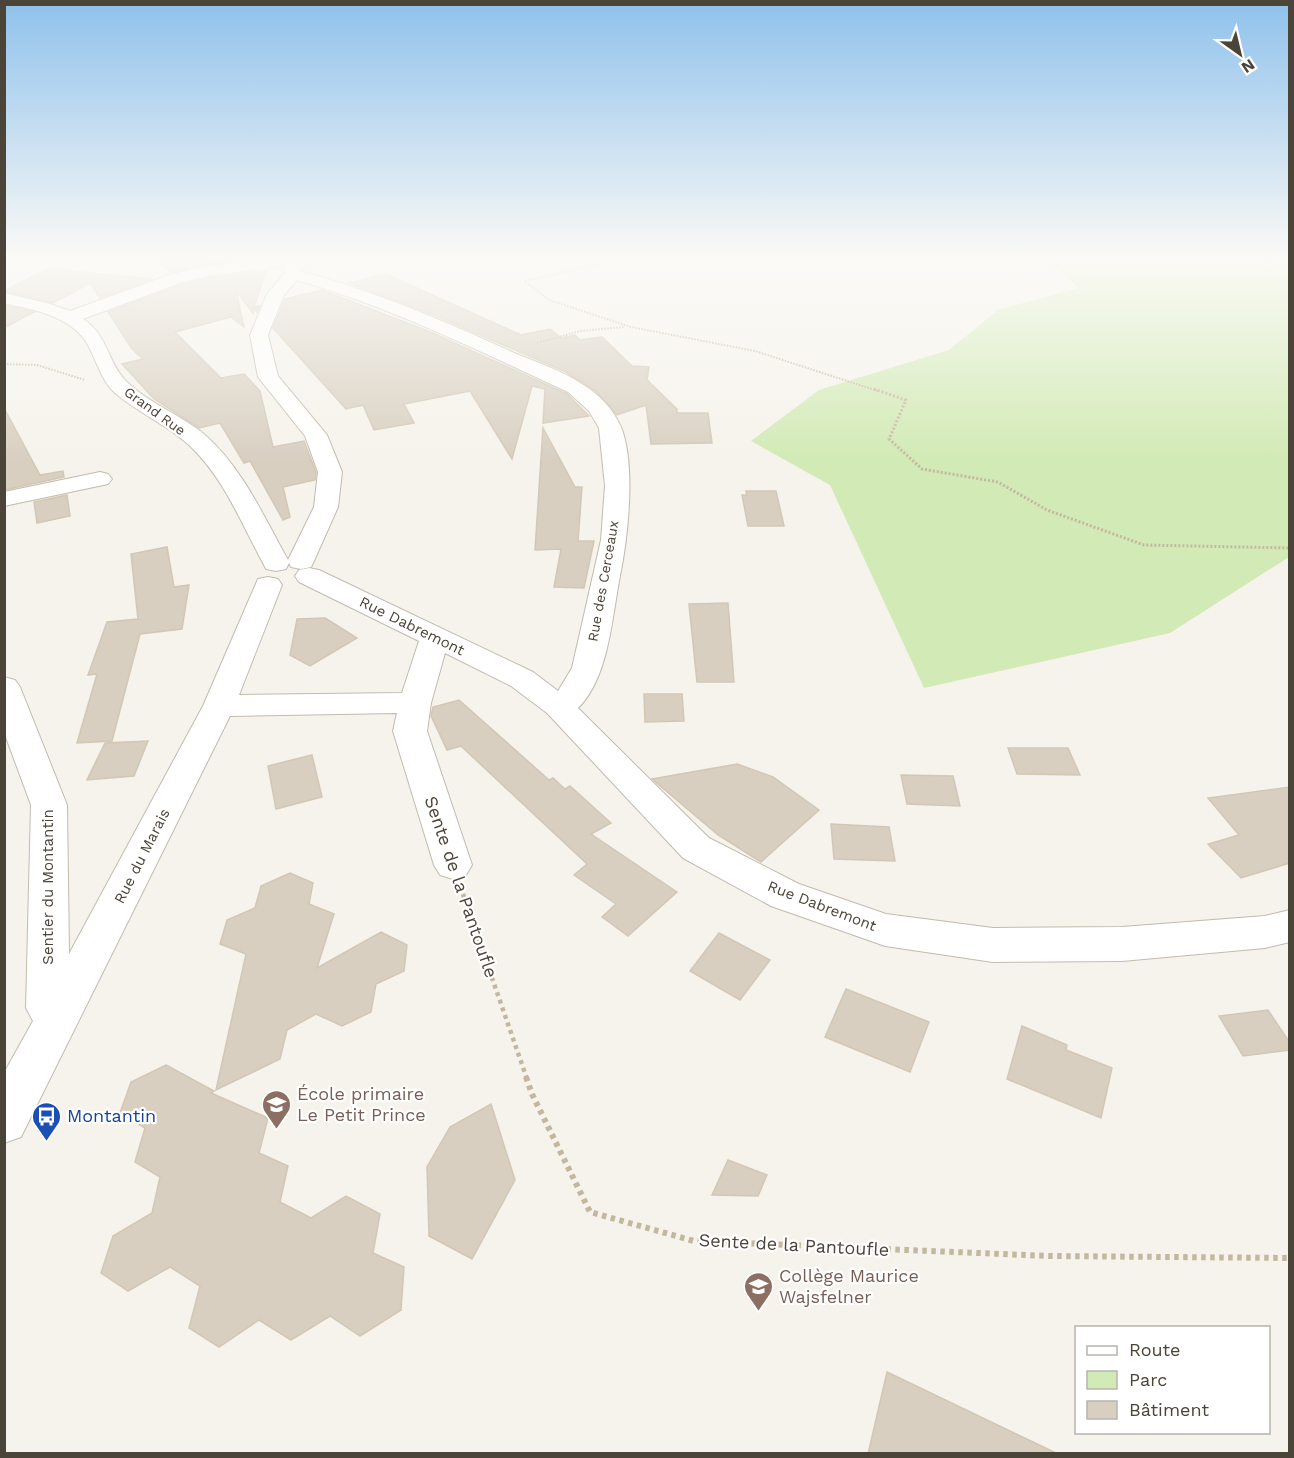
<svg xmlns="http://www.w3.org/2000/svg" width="1294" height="1458" font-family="'Work Sans',sans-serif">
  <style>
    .green { fill: #d2eab5 }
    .building { fill: #d8cfc1; stroke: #d3c7b4; stroke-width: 1.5 }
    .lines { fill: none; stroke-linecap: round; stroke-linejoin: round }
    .minor-casing { stroke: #c2bbae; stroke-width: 2 }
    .path-far3 { stroke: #c4b79f; stroke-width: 2; stroke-dasharray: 1.5 1.5; stroke-linecap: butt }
    .path-far2 { stroke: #c4b79f; stroke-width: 3; stroke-dasharray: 2 2; stroke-linecap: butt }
    .path-far1 { stroke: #c4b79f; stroke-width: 4.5; stroke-dasharray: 4 4; stroke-linecap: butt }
    .path { stroke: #c4b79f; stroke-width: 6; stroke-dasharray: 4.5 4.5; stroke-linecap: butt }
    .minor { fill: #fff; fill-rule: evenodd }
    .labels { text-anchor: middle; stroke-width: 4.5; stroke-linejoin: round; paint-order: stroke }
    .far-street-label { font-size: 14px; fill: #4b4439; stroke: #fff }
    .street-label { font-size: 15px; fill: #4b4439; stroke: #fff }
    .near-street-label { font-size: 18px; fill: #4b4439; stroke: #fff }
    .near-education-label { font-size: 18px; fill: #785e54; stroke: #fff; text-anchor: start }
    .near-transit-label { font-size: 18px; fill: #164399; stroke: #fff; text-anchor: start }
  </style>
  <rect width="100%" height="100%" fill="#f6f3ec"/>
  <path class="green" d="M1045,258H1289V557L1170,633L924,688L830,485L751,441L819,390L949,350L998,310L1079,288Z"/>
  <g class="building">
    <path d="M153,258H253L208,264L171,272Z"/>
    <path d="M49,268L102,274L152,279L100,298L90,283L53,303L4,291Z"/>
    <path d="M266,271L254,307L260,306L257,312L254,309L253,313L236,291L244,327L231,317L175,332L221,378L244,374L260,391L273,447L304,441L316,472L315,480L283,487L290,517L283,520L250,461L244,463L220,423L199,428L154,399L122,364L143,359L132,349L108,312L184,284L208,278Z"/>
    <path d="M386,274L521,335L550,329L561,338L575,335L580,340L602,337L632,366L649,367L647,380L677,409V413H708L712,443L651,444L646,405L617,415L596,391L566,372L434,315L349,283Z"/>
    <path d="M322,290L433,333L567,394L589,416L543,423L545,389L532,386L512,459L470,391L404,404L414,423L374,430L363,405L346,409L273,328L285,299Z"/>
    <path d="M4,305L27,310L34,312L4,328Z"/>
    <path d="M4,408L40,475L63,471L64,477L4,490Z"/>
    <path d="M543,428L575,487H582L578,541H594L584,588L554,587L561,549L535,550Z"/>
    <path d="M746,491H776L784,526H748L742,495H747Z"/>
    <path d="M67,495L70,516L37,523L34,502Z"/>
    <path d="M167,547L174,587L189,585L182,629L140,634L112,741L77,743L97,674L88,675L107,622L138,619L131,554Z"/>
    <path d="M728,603L734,682H697L689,604Z"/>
    <path d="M325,618L357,638L310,666L290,655L297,619Z"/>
    <path d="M644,694H682L684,721L645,722Z"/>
    <path d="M459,700L549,780L553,778L565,789L570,786L611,823L591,834L677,892L628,936L602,917L616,904L574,875L587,864L461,746L447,750L431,716L433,707Z"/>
    <path d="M148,741L134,776L87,780L105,743Z"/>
    <path d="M1008,748H1068L1080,775L1017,774Z"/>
    <path d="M312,755L322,797L276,809L268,766Z"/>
    <path d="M737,764L773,777L819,810L761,862L718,835L652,779Z"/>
    <path d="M901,775L953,776L960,806L907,804Z"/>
    <path d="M1290,787V863L1241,878L1208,844L1239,835L1208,798Z"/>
    <path d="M831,824L889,827L895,861L834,859Z"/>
    <path d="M290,873L313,883L309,904L334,914L317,968L381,932L407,945L404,971L376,984L371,1012L342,1026L316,1014L287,1030L280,1059L216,1090L246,954L220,944L227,920L255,908L261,886Z"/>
    <path d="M719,933L770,960L740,1000L690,971Z"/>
    <path d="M846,989L929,1022L910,1072L825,1037Z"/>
    <path d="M1268,1010L1290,1043V1050L1243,1056L1219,1016Z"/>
    <path d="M1022,1026L1067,1045L1066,1050L1112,1068L1101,1118L1007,1079Z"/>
    <path d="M166,1065L214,1091L211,1093L268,1118L259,1153L288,1166L280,1202L311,1218L346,1196L380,1214L373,1253L404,1267L401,1310L360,1336L330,1316L291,1340L259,1320L219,1347L189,1328L200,1286L170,1267L128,1291L101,1273L113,1236L152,1213L160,1177L135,1162L145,1128L120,1113L131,1082Z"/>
    <path d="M491,1104L515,1180L472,1259L429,1236L427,1167L450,1127Z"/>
    <path d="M728,1160L767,1175L758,1196L712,1195Z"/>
    <path d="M887,1372L1058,1454H868Z"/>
  </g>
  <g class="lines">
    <defs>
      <g id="minor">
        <path d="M271,258H310L300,271C376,292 440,319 512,352C535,362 561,370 582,384C599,394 613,409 621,427C636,464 628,537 620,576C612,616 609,678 578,708L709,838L799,884L886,914L993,928L1122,927L1265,916L1290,910V942L1265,948L1122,961L993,962L885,946L871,941L771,906L683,858L547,713L511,686L445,653L431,703L427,731L472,865L466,875L453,879L440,875L434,865L393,731L397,713L230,716L21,1137L4,1143V1073L33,1021L26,1008L31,805L4,732V677L15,680L20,687L67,805L69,954L203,706L258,579L268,577L278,579L282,585L239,695L402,693L419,641L299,582L295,576L299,570L309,568L319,570L533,672L558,691L572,668L601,540L605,486L599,428L589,411L568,392C477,350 393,308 297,280L284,295L268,335L278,376L327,435L342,472L338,507L314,561L311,567L301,569L291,567L289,563L286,569L276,571L266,569L263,563C241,523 224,478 190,446C168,425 138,413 115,393C101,380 97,362 88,345C73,317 33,309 4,303V293L50,304L70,311L172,274L208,266ZM284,266L285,273L267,294L250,335L258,377L305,436L318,472L314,507L288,560C264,517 242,467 204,434C179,414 146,402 124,379C107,360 108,335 83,319L183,282L208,276Z"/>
        <path d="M100,472L108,474L112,479L108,484L4,506V492Z"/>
      </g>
    </defs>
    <use href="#minor" class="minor-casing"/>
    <g class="path-far3">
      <path d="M629,258L525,281L549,300L631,327L755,351L878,391"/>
      <path d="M537,343L580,331L624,327"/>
      <path d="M4,364L37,365L85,380"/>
    </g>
    <path class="path-far2" d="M874,389L906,400L889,439L922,469L998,482L1047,510L1144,545L1290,548"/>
    <path class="path-far1" d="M463,894L527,1079"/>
    <path class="path" d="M526,1077L532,1094L590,1212L694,1241L1049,1256L1290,1258"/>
    <use href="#minor" class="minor"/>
  </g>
  <linearGradient id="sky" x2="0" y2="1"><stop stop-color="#8fc1ec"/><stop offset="0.56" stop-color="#fbfaf6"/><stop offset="1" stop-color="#fbfaf6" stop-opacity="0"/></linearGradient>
  <rect width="1294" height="462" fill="url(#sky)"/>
  <defs>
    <symbol id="school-pin" viewBox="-11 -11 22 30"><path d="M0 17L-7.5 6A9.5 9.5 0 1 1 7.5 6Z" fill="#8d6e63" stroke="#fff"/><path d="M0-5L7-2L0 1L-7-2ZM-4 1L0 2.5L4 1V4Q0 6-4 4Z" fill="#fff"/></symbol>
    <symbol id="bus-pin" viewBox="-11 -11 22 30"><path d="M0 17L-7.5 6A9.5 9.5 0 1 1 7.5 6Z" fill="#1a4fb4" stroke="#fff"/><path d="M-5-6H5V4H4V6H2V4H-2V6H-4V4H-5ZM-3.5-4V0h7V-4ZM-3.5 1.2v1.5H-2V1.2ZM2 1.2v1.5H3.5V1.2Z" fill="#fff"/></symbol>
  </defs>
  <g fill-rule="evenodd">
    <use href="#school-pin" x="260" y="1088" width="33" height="45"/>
    <use href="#bus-pin" x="30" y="1100" width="33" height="45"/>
    <use href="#school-pin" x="742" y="1270" width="33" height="45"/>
  </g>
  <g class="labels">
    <g class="far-street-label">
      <text transform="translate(155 411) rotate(36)" y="5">Grand Rue</text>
      <text transform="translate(603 581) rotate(-80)" y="5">Rue des Cerceaux</text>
    </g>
    <g class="street-label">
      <text transform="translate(412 626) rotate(26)" y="5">Rue Dabremont</text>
      <text transform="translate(142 856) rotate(-63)" y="5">Rue du Marais</text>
      <text transform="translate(48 887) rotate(-90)" y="5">Sentier du Montantin</text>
      <text transform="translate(822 906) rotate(21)" y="5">Rue Dabremont</text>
    </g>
    <g class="near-street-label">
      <text transform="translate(461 887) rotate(71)" y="6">Sente de la Pantoufle</text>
      <text transform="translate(794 1245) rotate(3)" y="6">Sente de la Pantoufle</text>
    </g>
    <g class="near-education-label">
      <text x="297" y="1100">École primaire<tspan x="297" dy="21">Le Petit Prince</tspan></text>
      <text x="779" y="1282">Collège Maurice<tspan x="779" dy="21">Wajsfelner</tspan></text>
    </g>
    <g class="near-transit-label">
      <text x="67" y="1122">Montantin</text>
    </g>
  </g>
  <rect width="1294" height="1458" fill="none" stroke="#4b4439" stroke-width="12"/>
  <rect x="1075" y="1326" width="195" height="108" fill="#ffffff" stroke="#b7b4b0" stroke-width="1.5"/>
  <rect x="1087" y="1346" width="30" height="9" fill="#ffffff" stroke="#b7b4b0" stroke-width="1.5"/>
  <text x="1129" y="1356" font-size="18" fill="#4b4439">Route</text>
  <rect x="1087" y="1371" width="30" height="18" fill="#d2eab5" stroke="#b7b4b0" stroke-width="1.5"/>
  <text x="1129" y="1386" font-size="18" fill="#4b4439">Parc</text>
  <rect x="1087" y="1401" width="30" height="18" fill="#d8cfc1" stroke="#b7b4b0" stroke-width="1.5"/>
  <text x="1129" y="1416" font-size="18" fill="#4b4439">Bâtiment</text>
  <g transform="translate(1240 54) rotate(146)" stroke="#ffffff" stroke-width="4.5" paint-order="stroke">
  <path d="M0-4.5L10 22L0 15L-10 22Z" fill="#4b4439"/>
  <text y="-9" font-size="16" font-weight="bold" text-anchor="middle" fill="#4b4439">N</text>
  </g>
</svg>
